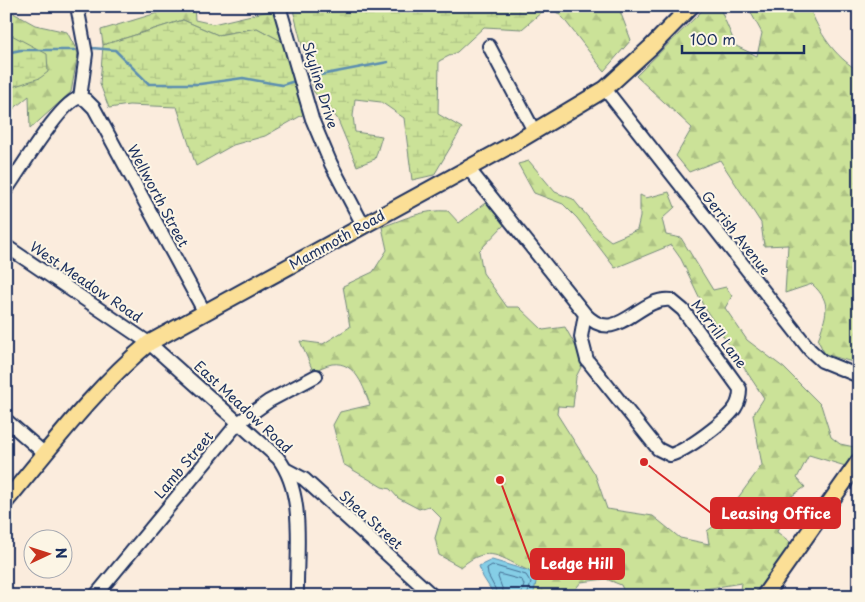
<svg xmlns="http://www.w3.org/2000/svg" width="865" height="602" font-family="'Playpen Sans',sans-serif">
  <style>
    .forest { fill: url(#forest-firs); stroke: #73887b }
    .wetland { fill: url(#wetland-marsh); stroke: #73887b }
    .water { fill: #85cee6; stroke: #5b8eb0 }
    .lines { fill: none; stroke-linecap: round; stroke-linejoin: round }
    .shore { stroke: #456f94; stroke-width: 1 }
    .stream { stroke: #5b8eb0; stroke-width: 2.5 }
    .minor-casing { stroke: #1b2f5e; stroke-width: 16 }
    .major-casing { stroke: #1b2f5e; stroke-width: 19 }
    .minor { stroke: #fcf5e5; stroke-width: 12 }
    .major { stroke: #fbdf96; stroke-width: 15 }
    .labels { text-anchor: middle; stroke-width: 4; stroke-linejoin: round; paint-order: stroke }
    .street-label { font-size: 14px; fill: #1b2f5e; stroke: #fcf5e5 }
    .leader { fill: none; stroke: #d62828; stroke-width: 2 }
    .callout-dot { fill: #d62828; stroke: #fcf5e5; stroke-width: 2 }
    .callout { fill: #d62828; stroke: #d62828; stroke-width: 2 }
    .callout-label { font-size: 15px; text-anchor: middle; font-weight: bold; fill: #fff }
  </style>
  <defs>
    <pattern id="forest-firs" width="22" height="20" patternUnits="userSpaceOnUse" patternTransform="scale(1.25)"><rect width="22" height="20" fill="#cbe298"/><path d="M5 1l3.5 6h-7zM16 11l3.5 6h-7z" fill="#aec285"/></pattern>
    <pattern id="wetland-marsh" width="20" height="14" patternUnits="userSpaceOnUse" patternTransform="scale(1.25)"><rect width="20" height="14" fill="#cbe298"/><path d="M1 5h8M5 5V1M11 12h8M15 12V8" fill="none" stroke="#aec285"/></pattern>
  </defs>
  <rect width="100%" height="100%" fill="#fbecdd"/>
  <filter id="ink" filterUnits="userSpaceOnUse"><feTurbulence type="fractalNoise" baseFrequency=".02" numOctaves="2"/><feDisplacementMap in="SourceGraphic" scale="10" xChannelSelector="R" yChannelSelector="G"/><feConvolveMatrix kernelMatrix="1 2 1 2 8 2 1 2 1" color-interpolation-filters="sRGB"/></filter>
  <g filter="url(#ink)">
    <g class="forest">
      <path d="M167,6H194L195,20L213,24L277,9L285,43L257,28L218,35L183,20L103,45L101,30L167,10Z"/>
      <path d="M386,6H451L396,13Z"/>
      <path d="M550,6H618L631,40L604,71L563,18Z"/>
      <path d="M707,6H719L736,46L757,56L762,33L751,13L761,6H809C819,33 834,56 859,71V364L825,354L818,341C825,315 834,304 812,284L785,293L788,245L764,246L761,223L720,160L689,172L676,156L692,128L636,76Z"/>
      <path d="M6,9L35,25L67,32L78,53L71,92L30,129L29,96L6,115Z"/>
      <path d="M529,161L555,192L573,199L602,234L611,241L637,230L640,217V195L646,198L669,192L675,207L662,219L666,235L681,238L713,290L726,287L732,296L725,308L747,340L784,368L821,405L831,437L840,444L859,448V455L852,468L809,455L797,478L805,487L789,498L777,532L794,545L755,596H739L741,583L681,593L680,596H626L621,585L606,579L581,582L570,596H530L534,592L529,571C501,558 489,543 461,567L439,555L435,538L441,518L429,506L419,509L398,498L390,489L382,487L343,464L333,425L340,412L370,405C364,388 356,361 332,364C326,365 319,369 313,371L300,341L323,344L350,327L343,286L373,272L387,250L382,227C404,219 424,209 448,211L459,223L489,200L505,224L479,251L483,273L507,307H519L543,330L565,327L584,361L576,377L573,407L558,406L557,414L595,474L607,509L653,516L680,538L709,544L707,531L721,521L762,465L753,415L764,398L704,307L681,259L671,245L615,268L577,218L563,204L534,193L518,164Z"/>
    </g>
    <g class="wetland">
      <path d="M292,6H386L396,13L451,6H490L491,8L493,6H549L522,29L484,27L457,52L439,61L438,114L462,128L434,175L412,180L404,118L381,102L355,99L353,116L355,132L382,136L375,159L357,166L337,118L314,92Z"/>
      <path d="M183,20L218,35L257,28L285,43L306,113L265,136L233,145L196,166L177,107L129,105L109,108L100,84L103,45Z"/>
      <path d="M6,32L47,54L48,72L40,78L6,89Z"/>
    </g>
    <path class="water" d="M492,560L529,571L536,582L534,592L530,596H495L483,577L479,566Z"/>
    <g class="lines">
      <g class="shore">
        <path d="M499,596L488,575L487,568L492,565L526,575L531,583L527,596"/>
        <path d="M505,596L498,577L499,574L522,580L524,585L521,596"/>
      </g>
      <g class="stream">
        <path d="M92,48L115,50L149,84H200L243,78L282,85L295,81"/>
        <path d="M6,53L21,50H74"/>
        <path d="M310,77L388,62"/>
      </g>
      <defs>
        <g id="minor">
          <path d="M77,6L86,54L80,98"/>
          <path d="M279,6L312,119L331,164L363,225"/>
          <path d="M489,46L534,131"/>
          <path d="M605,89L810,350L822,361L859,376"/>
          <path d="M80,98L86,100L94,108L205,313"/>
          <path d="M468,168L585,314L581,337L587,360L658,449L670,455C686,451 725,422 735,408C739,402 740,396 740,389L683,310L671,300C638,296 617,348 585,314"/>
          <path d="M6,190C19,172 62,99 80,98"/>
          <path d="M6,246L149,343L278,458C306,495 296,552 297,596"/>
          <path d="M6,420L45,454"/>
          <path d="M287,470L304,479L433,596"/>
          <path d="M95,596L238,423L269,401L316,376"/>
        </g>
        <g id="major">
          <path d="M6,501C51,447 95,388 149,343L518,141L605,89L651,47L691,6"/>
          <path d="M764,596L859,461"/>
        </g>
      </defs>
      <use href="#minor" class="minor-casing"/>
      <use href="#major" class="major-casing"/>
      <use href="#minor" class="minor"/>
      <use href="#major" class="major"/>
    </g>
  </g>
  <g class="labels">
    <g class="street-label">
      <text transform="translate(320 85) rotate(73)" y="5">Skyline Drive</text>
      <text transform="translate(158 196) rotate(62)" y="5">Wellworth Street</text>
      <text transform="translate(736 233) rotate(52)" y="5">Gerrish Avenue</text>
      <text transform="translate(337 240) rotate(-29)" y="5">Mammoth Road</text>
      <text transform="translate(86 282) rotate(34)" y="5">West Meadow Road</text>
      <text transform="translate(719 334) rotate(53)" y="5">Merrill Lane</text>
      <text transform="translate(243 407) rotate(43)" y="5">East Meadow Road</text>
      <text transform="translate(184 465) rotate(-50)" y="5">Lamb Street</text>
      <text transform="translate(371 520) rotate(42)" y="5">Shea Street</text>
    </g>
  </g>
  <path class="leader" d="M644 462L711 513M500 480L531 564"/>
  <g class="callout-dot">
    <circle cx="644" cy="462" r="5"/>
    <circle cx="500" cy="480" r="5"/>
  </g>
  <g class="callout">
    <rect x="711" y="498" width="129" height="30" rx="5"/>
    <rect x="531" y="549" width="93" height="30" rx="5"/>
  </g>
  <g class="callout-label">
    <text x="776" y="519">Leasing Office</text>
    <text x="577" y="569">Ledge Hill</text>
  </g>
  <rect width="865" height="602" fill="none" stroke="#fcf5e5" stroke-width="25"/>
  <rect x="12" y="12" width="840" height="577" fill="none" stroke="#1b2f5e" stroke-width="2" filter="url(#ink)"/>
  <g transform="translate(48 554) rotate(86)"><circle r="24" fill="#fcf5e5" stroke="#a2a6af"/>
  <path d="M0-4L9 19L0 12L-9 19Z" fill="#c8321e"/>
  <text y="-8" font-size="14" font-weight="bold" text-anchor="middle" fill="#1b2f5e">N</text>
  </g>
  <path d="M682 45v8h122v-8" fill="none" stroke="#1b2f5e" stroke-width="2.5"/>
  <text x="690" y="45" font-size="15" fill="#1b2f5e" stroke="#fcf5e5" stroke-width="4" paint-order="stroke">100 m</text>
</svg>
